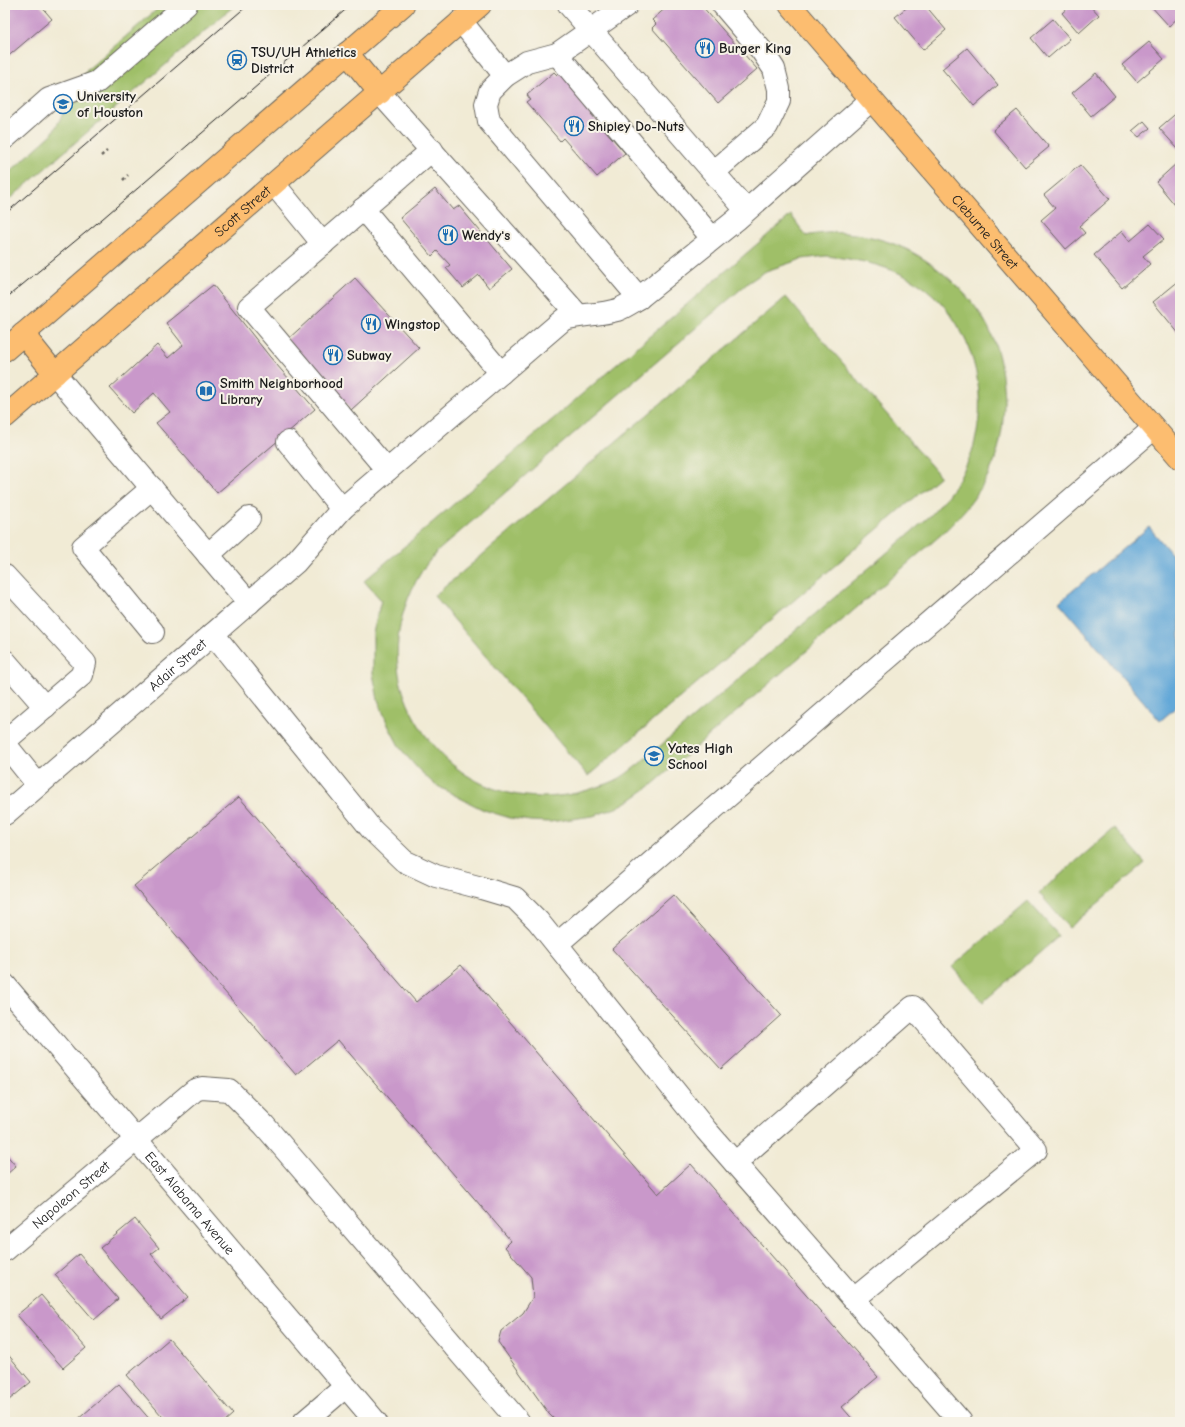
<svg xmlns="http://www.w3.org/2000/svg" width="1185" height="1427" font-family="'Comic Neue',sans-serif">
  <style>
    .green { fill: #9fbf67; stroke: #5e6e42; fill-rule: evenodd }
    .water { fill: #63a8d8; stroke: #40627a }
    .building { fill: #c998ca }
    .lines { fill: none; stroke-linecap: round; stroke-linejoin: round }
    .minor-casing { stroke: #67645d; stroke-width: 24 }
    .major-casing { stroke: #67645d; stroke-width: 24 }
    .path { stroke: #67645d; stroke-width: 2.5; stroke-dasharray: 3 3; stroke-linecap: butt }
    .minor { stroke: #fff; stroke-width: 22 }
    .major { stroke: #fcbd6f; stroke-width: 22 }
    .tram { stroke: #1c1c1c; stroke-width: 1 }
    .labels { text-anchor: middle; stroke-width: 4; stroke-linejoin: round; paint-order: stroke }
    .poi-label { font-size: 14px; font-weight: bold; fill: #1c1c1c; stroke: #f7f3e8; text-anchor: start }
    .street-label { font-size: 14px; fill: #1c1c1c; stroke: #f7f3e8 }
  </style>
  <rect width="100%" height="100%" fill="#f7f3e8"/>
  <filter id="ink" filterUnits="userSpaceOnUse"><feTurbulence type="fractalNoise" baseFrequency=".025" numOctaves="2"/><feDisplacementMap in="SourceGraphic" scale="8" xChannelSelector="R" yChannelSelector="G"/><feConvolveMatrix kernelMatrix="1 2 1 2 8 2 1 2 1" color-interpolation-filters="sRGB"/></filter>
  <filter id="wash" filterUnits="userSpaceOnUse"><feTurbulence type="fractalNoise" baseFrequency=".012" numOctaves="4" result="noise"/><feDisplacementMap in="SourceGraphic" scale="16" xChannelSelector="R" yChannelSelector="G"/><feGaussianBlur stdDeviation="0.9" result="paint"/><feColorMatrix in="noise" values="0 0 0 0 0 0 0 0 0 0 0 0 0 0 0 0 0 1.4 0 .05"/><feComposite in="paint" operator="in"/></filter>
  <g filter="url(#wash)">
    <rect width="100%" height="100%" fill="#f1ebd5"/>
    <g class="green">
      <path d="M162,5H235L5,203V176L52,134L87,70Z"/>
      <path d="M791,215L806,236C839,228 875,235 906,249C941,266 981,303 994,341C1001,360 1003,380 1004,400C1004,421 1001,443 994,462C983,490 964,513 943,533L653,784L632,799L616,808L593,816L550,822L530,821L510,818L484,810L458,797L434,784L417,768L400,748L388,725L378,700L373,674V633L381,600L364,581ZM826,256C863,260 903,268 932,294C972,329 988,391 975,441C968,470 950,495 930,516L639,764C631,770 623,777 614,781C606,785 596,787 588,790C521,810 457,786 420,727C398,692 392,658 402,617C409,592 421,567 440,549L749,282L766,271L802,259Z"/>
      <path d="M786,297L940,476L588,776L434,596Z"/>
      <path d="M1115,828L1145,863L1069,928L1039,893Z"/>
      <path d="M1028,901L1059,936L983,1002L952,967Z"/>
    </g>
    <path class="water" d="M1149,527L1180,564V704L1160,721L1059,602Z"/>
    <g id="blocks">
      <g class="building">
        <path d="M5,5H40L52,19L5,59Z"/>
        <path d="M669,5H701L757,69L718,103L652,28L656,24L652,20Z"/>
        <path d="M910,5H925L946,30L923,50L895,17Z"/>
        <path d="M1071,5H1090L1099,15L1079,33L1062,13Z"/>
        <path d="M1150,5H1180V16L1169,26Z"/>
        <path d="M1053,19L1070,39L1048,58L1031,38Z"/>
        <path d="M1149,42L1164,59L1137,82L1122,65Z"/>
        <path d="M967,48L998,85L974,106L942,69Z"/>
        <path d="M554,72L558,76L562,72L596,110L591,114L625,153L597,177L563,138L560,141L526,102L530,99L527,95Z"/>
        <path d="M1096,73L1115,96L1091,116L1072,93Z"/>
        <path d="M1017,110L1049,147L1025,167L993,130Z"/>
        <path d="M1180,110V148L1178,149L1159,128Z"/>
        <path d="M1144,121L1150,128L1139,137L1132,131Z"/>
        <path d="M1177,163L1180,166V211L1156,182Z"/>
        <path d="M1080,165L1110,199L1079,226L1085,233L1066,249L1041,220L1055,208L1044,195Z"/>
        <path d="M435,189L453,210L459,206L512,269L489,288L479,275L463,288L446,268L450,265L437,251L432,256L400,218Z"/>
        <path d="M1150,224L1164,239L1143,256L1150,264L1122,288L1094,255L1122,231L1130,241Z"/>
        <path d="M355,278L419,348L351,410L287,340Z"/>
        <path d="M1180,280V335L1153,302Z"/>
        <path d="M213,285L270,357L315,409L217,493L156,423L170,412L154,393L132,413L110,388L157,345L168,358L183,345L166,323Z"/>
        <path d="M239,797L416,1002L461,965L658,1194L691,1164L878,1377L842,1407L855,1422H557L549,1414L498,1342L501,1331L523,1313L533,1297L531,1277L505,1247L511,1241L338,1040L296,1075L134,886Z"/>
        <path d="M673,895L781,1015L721,1069L612,949Z"/>
        <path d="M5,1153L16,1166L5,1176Z"/>
        <path d="M135,1219L159,1248L151,1254L188,1297L161,1319L100,1248Z"/>
        <path d="M79,1254L118,1299L94,1320L55,1275Z"/>
        <path d="M41,1295L86,1348L63,1368L17,1315Z"/>
        <path d="M169,1339L233,1414L224,1422H167L127,1375Z"/>
        <path d="M5,1351L31,1382L9,1400L5,1395Z"/>
        <path d="M119,1384L152,1422H79L77,1420Z"/>
      </g>
    </g>
  </g>
  <g filter="url(#ink)">
    <use href="#blocks" fill-opacity="0" stroke="#67645d" stroke-width="1"/>
    <g class="lines">
      <defs>
        <g id="minor">
          <path d="M569,5L746,210"/>
          <path d="M627,5L557,54L527,62L505,76L490,91L486,104L489,121L639,298L736,220L871,100"/>
          <path d="M461,21L505,76"/>
          <path d="M557,54L712,238"/>
          <path d="M380,93L578,315"/>
          <path d="M5,138L49,99L97,82L186,5"/>
          <path d="M714,172L767,126L779,101V89L774,69L762,51L723,5"/>
          <path d="M274,184L323,244"/>
          <path d="M363,209L501,373"/>
          <path d="M55,374L249,603"/>
          <path d="M288,442L342,509"/>
          <path d="M387,470L249,307L432,150"/>
          <path d="M152,488L83,547L153,632"/>
          <path d="M208,555L249,518"/>
          <path d="M5,576L85,663L82,675L5,741"/>
          <path d="M213,634L372,830L404,861L436,876L478,887L515,898L538,921L706,1130L961,1422"/>
          <path d="M5,661L45,707"/>
          <path d="M5,744L38,785"/>
          <path id="s1" d="M5,814L295,563L342,509L564,319C582,314 600,315 617,310C625,307 632,302 639,298"/>
          <path d="M557,944L1154,428"/>
          <path id="s2" d="M5,985L376,1422"/>
          <path d="M735,1163L913,1007L1036,1150L854,1299"/>
          <path id="s3" d="M5,1250L195,1090L202,1088L229,1090L264,1125L519,1422"/>
          <path d="M304,1422L345,1387"/>
        </g>
        <g id="major">
          <path id="s4" d="M790,5L1180,458"/>
          <path d="M347,53L380,93"/>
          <path d="M23,334L55,374"/>
          <path d="M5,350L403,5"/>
          <path id="s5" d="M5,417L480,5"/>
        </g>
      </defs>
      <use href="#minor" class="minor-casing"/>
      <use href="#major" class="major-casing"/>
      <g class="path">
        <path d="M101,156L107,151"/>
        <path d="M123,180L128,175"/>
      </g>
      <use href="#minor" class="minor"/>
      <use href="#major" class="major"/>
      <g class="tram">
        <path d="M5,214L248,5"/>
        <path d="M5,299L102,219L351,5"/>
      </g>
    </g>
  </g>
  <defs>
    <symbol id="restaurant-ring" viewBox="-11 -11 22 22"><circle r="9.5" fill="#f7f3e8" stroke="#1f6fb2" stroke-width="1.5"/><path d="M-5-6h1v4h1v-4h1v4h1v-4h1v5L-1.5 .5V6h-2V.5L-5-1ZM5-6V6H3V1.5H1.5Q1.5-4 5-6Z" fill="#1f6fb2"/></symbol>
    <symbol id="station-ring" viewBox="-11 -11 22 22"><circle r="9.5" fill="#f7f3e8" stroke="#1f6fb2" stroke-width="1.5"/><path d="M-3-6H3Q5-6 5-4V2Q5 4 3 4L4.5 6H3L1.5 4h-3L-3 6H-4.5L-3 4Q-5 4-5 2V-4Q-5-6-3-6ZM-3.5-4v3h7v-3ZM-3.5 1v1.5H-2V1ZM2 1v1.5H3.5V1Z" fill="#1f6fb2"/></symbol>
    <symbol id="university-ring" viewBox="-11 -11 22 22"><circle r="9.5" fill="#f7f3e8" stroke="#1f6fb2" stroke-width="1.5"/><path d="M0-5L7-2L0 1L-7-2ZM-4 1L0 2.5L4 1V4Q0 6-4 4Z" fill="#1f6fb2"/></symbol>
    <symbol id="library-ring" viewBox="-11 -11 22 22"><circle r="9.5" fill="#f7f3e8" stroke="#1f6fb2" stroke-width="1.5"/><path d="M-6-4Q-3-5.5-.7-3.5V5Q-3 3-6 4ZM6-4Q3-5.5 .7-3.5V5Q3 3 6 4Z" fill="#1f6fb2"/></symbol>
    <symbol id="school-ring" viewBox="-11 -11 22 22"><circle r="9.5" fill="#f7f3e8" stroke="#1f6fb2" stroke-width="1.5"/><path d="M0-5L7-2L0 1L-7-2ZM-4 1L0 2.5L4 1V4Q0 6-4 4Z" fill="#1f6fb2"/></symbol>
  </defs>
  <g fill-rule="evenodd">
    <use href="#restaurant-ring" x="694" y="37" width="22" height="22"/>
    <use href="#station-ring" x="226" y="49" width="22" height="22"/>
    <use href="#university-ring" x="52" y="93" width="22" height="22"/>
    <use href="#restaurant-ring" x="563" y="115" width="22" height="22"/>
    <use href="#restaurant-ring" x="437" y="224" width="22" height="22"/>
    <use href="#restaurant-ring" x="360" y="313" width="22" height="22"/>
    <use href="#restaurant-ring" x="322" y="344" width="22" height="22"/>
    <use href="#library-ring" x="195" y="380" width="22" height="22"/>
    <use href="#school-ring" x="643" y="745" width="22" height="22"/>
  </g>
  <g class="labels">
    <g class="poi-label">
      <text x="719" y="53">Burger King</text>
      <text x="251" y="57">TSU/UH Athletics<tspan x="251" dy="16">District</tspan></text>
      <text x="77" y="101">University<tspan x="77" dy="16">of Houston</tspan></text>
      <text x="588" y="131">Shipley Do-Nuts</text>
      <text x="462" y="240">Wendy's</text>
      <text x="385" y="329">Wingstop</text>
      <text x="347" y="360">Subway</text>
      <text x="220" y="388">Smith Neighborhood<tspan x="220" dy="16">Library</tspan></text>
      <text x="668" y="753">Yates High<tspan x="668" dy="16">School</tspan></text>
    </g>
    <g class="street-label">
      <text dy="5" stroke="none"><textPath href="#s5" startOffset="314">Scott Street</textPath></text>
      <text dy="5" stroke="none"><textPath href="#s4" startOffset="299">Cleburne Street</textPath></text>
      <text dy="5" stroke="none"><textPath href="#s1" startOffset="228">Adair Street</textPath></text>
      <text dy="5" stroke="none"><textPath href="#s3" startOffset="86">Napoleon Street</textPath></text>
      <text dy="5" stroke="none"><textPath href="#s2" startOffset="286">East Alabama Avenue</textPath></text>
    </g>
  </g>
  <rect width="1185" height="1427" fill="none" stroke="#f7f3e8" stroke-width="20"/>
</svg>
